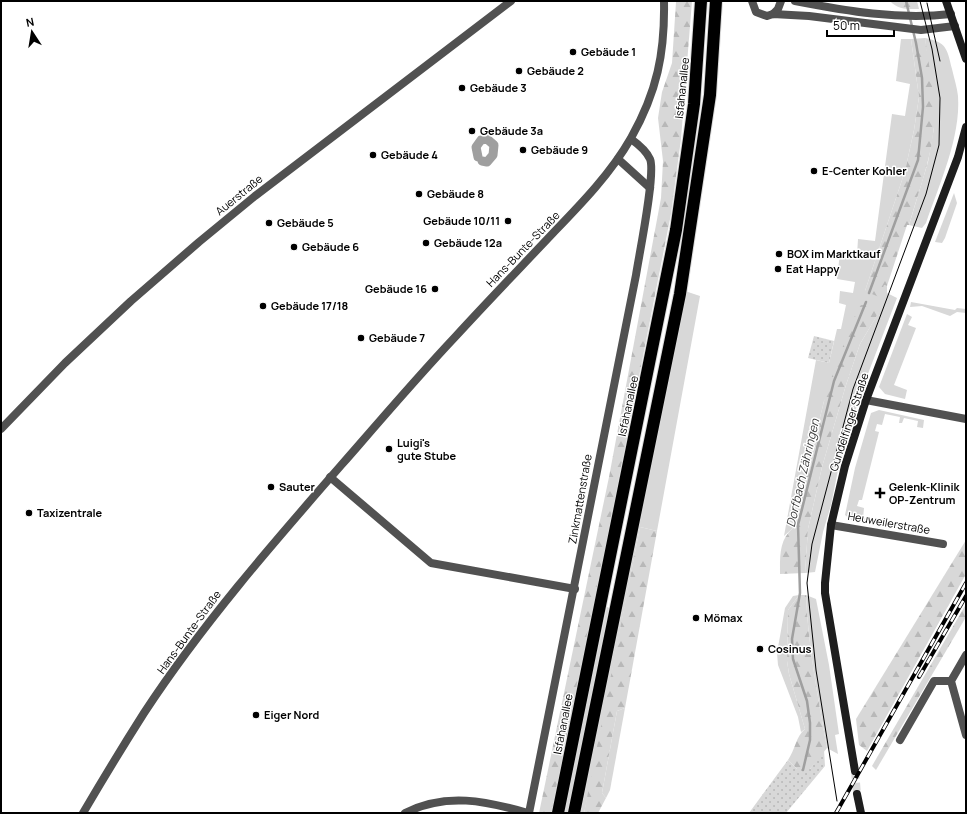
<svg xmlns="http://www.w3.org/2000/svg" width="967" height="814" font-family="Manrope,sans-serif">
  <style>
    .grass { fill: #d8d8d8 }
    .forest { fill: url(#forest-firs) }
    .park { fill: url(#park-dots) }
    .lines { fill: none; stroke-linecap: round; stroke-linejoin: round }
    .stream { stroke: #9f9f9f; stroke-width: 2.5 }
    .canal { stroke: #9f9f9f; stroke-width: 9 }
    .secondary-tunnel { stroke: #d9d9d9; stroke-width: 8; stroke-dasharray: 8 4; stroke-linecap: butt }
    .highway-casing { stroke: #dbdbdb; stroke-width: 14 }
    .street { stroke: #515151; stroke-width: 8 }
    .secondary { stroke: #1e1e1e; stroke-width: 8 }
    .highway { stroke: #000; stroke-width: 12 }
    .tram { stroke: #000; stroke-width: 1 }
    .rail-casing { stroke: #000; stroke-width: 4 }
    .rail { stroke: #fff; stroke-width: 2.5; stroke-dasharray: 8; stroke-linecap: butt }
    .poi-dot { fill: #000; stroke: #fff; stroke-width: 1.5 }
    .labels { text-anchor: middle; stroke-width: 3; stroke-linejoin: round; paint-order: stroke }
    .poi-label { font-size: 11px; font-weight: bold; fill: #000; stroke: #fff; text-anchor: start }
    .street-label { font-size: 11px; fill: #000; stroke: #fff }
    .water-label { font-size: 12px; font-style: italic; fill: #404040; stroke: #fff }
  </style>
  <defs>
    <pattern id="forest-firs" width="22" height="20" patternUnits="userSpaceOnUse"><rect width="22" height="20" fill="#d8d8d8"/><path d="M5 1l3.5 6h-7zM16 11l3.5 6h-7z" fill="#b8b8b8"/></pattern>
    <pattern id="park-dots" width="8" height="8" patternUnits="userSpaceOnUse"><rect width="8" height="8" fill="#d8d8d8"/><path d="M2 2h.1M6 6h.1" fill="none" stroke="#b8b8b8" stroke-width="1.8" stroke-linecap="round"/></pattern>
  </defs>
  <rect width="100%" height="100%" fill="#fff"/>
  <g class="grass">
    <path d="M925,38C947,42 947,49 952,69C954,78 957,87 958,96C961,137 939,185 926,223L922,228L909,225L928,162L934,128Z"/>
    <path d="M901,39H911L919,97L914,130L905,171L865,291L884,285L887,286V293L897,298L861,392L838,470L831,505L823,532L815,572L805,573L808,529L822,467L846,385L860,344L880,310L824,401L793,528L784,536L816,360L829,363L837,329H841L846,305L839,303L840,291L853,293L855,282L837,279L840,253L857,255L858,239L875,241L892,114L905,116L910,84L896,81Z"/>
    <path d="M954,193L957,203L945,238L942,243L935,242Z"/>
    <path d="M685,291L700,296L657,531L640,527L590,787L584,813H580Z"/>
    <path d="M911,302L955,310L957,308L966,309V313L957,312L950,316L922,306L910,307Z"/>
    <path d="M907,314L912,317L908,325L916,328L894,385L907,390L905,399L885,394L879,387Z"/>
    <path d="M879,410L924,420L923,428L917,427L918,421L904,418L902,423H899L900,417L885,414L882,425L877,424L875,431L879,432L862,500H859L857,506L864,508L863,518L899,526L897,528L853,521L845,515L855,468L871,413Z"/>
    <path d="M799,595L788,610L787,661L789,674L805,729L801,732L798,717L778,665L777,653L785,608L793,596Z"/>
    <path d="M806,595L816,599L829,665L839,734L835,735L838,754L827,748C818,697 808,646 806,595Z"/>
    <path d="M607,607L609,608L568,813H563Z"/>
    <path d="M625,708L610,790L606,798L602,793L617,711Z"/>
  </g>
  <g class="forest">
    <path d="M692,1L681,139L671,214L553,813H539L609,477L661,198L663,161L658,118L662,92L672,63L676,2Z"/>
    <path d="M890,1H917L919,9C908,9 898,10 890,1Z"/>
    <path d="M925,38C929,68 936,97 934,127C931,160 918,193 909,225H907L887,286L884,285L879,297L865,291L905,171L914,130L919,97L911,39Z"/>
    <path d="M861,305H868L880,310L860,344L846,385L822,467L808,529L805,573L780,574C780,556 779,540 793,528L824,401L836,364L858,308Z"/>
    <path d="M640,527L657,531L625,708L617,711L602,793L606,798L598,813H584Z"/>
    <path d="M966,540V574L867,751L859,745L856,719Z"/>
    <path d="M799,595H806C808,646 818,697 827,748L810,769H797L788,760C795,750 796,736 805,729L789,674L787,661L788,610Z"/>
    <path d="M966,604V617L876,770L872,766Z"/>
  </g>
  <g class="park">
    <path d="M814,336L834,341L829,363L808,358Z"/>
    <path d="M824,750L825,766L786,813H749L788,760L797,769H810Z"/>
  </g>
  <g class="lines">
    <g class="stream">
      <path d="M869,293L918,160L923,107L922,78L916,43L906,1"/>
      <path d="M803,770L810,740V723L807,701L793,659L792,639L800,593L798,525L834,381L866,302"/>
    </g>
    <path class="canal" d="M478,157L476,147L481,140L487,139L494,145L493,155L487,162L482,161"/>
    <path class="secondary-tunnel" d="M855,771L857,794"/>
    <defs>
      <g id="highway">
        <path d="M558,813L676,230L694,104L701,1"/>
        <path d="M574,813L680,294L710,95L716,1"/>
      </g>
    </defs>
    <use href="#highway" class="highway-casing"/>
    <g class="street">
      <path d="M752,1L756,12L767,16L773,14L809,16L921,30L955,26"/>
      <path d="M795,1C847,11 898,20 951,14"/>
      <path d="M773,14L778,9L781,1"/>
      <path d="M618,159L650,188"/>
      <path d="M866,400L966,419"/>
      <path d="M1,429L65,363L131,301L199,242L255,196L511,1"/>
      <path d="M330,477L431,563L575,589"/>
      <path d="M831,525L943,544"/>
      <path d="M966,655L951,681L966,735"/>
      <path d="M900,740L934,681H951"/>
      <path d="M83,813C103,779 123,746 144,713C207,617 283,532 358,446C390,409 422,372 456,336C488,301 521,267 554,232C582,203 611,173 631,138C657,92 665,53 664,1"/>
      <path d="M405,813C446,792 486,801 528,813"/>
      <path d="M529,813L636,275C639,255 656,173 650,159C646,150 638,144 631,139"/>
    </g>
    <g class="secondary">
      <path d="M946,1L966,59"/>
      <path d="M855,771L825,593V583L831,525L845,466L866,400L958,157L966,127"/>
      <path d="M857,794L861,813"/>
    </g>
    <use href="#highway" class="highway"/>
    <g class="tram">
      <path d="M927,3L940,61"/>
      <path d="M837,801L816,670L807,583L812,544L853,389L926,194L939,145L940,98L932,49L920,1"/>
    </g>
    <defs>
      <g id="rail">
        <path d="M919,677L966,596"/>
        <path d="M836,813L966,583"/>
      </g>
    </defs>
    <use href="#rail" class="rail-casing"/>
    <use href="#rail" class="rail"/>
  </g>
  <g class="poi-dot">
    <circle cx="573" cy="52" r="4"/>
    <circle cx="519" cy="71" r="4"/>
    <circle cx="462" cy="88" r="4"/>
    <circle cx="472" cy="131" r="4"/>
    <circle cx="523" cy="150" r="4"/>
    <circle cx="373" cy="155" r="4"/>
    <circle cx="814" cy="171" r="4"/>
    <circle cx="419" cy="194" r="4"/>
    <circle cx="508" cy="221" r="4"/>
    <circle cx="269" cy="223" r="4"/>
    <circle cx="426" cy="243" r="4"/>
    <circle cx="294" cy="247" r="4"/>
    <circle cx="779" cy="254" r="4"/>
    <circle cx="778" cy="269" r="4"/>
    <circle cx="435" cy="289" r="4"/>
    <circle cx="263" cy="306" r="4"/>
    <circle cx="361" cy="338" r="4"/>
    <circle cx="389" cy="449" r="4"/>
    <circle cx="271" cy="487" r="4"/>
    <path d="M878 487h4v4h4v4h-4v4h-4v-4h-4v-4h4z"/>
    <circle cx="29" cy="513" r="4"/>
    <circle cx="696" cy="618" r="4"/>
    <circle cx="760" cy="649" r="4"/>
    <circle cx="256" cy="715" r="4"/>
  </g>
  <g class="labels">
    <g class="poi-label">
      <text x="581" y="56">Gebäude 1</text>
      <text x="527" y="75">Gebäude 2</text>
      <text x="470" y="92">Gebäude 3</text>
      <text x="480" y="135">Gebäude 3a</text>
      <text x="531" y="154">Gebäude 9</text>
      <text x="381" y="159">Gebäude 4</text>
      <text x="822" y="175">E-Center Kohler</text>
      <text x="427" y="198">Gebäude 8</text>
      <text x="500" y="225" text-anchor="end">Gebäude 10/11</text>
      <text x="277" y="227">Gebäude 5</text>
      <text x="434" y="247">Gebäude 12a</text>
      <text x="302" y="251">Gebäude 6</text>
      <text x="787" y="258">BOX im Marktkauf</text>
      <text x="786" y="273">Eat Happy</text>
      <text x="427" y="293" text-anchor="end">Gebäude 16</text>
      <text x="271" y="310">Gebäude 17/18</text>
      <text x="369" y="342">Gebäude 7</text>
      <text x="397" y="447">Luigi's<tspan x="397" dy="13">gute Stube</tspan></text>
      <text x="279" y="491">Sauter</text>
      <text x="889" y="491">Gelenk-Klinik<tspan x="889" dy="13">OP-Zentrum</tspan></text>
      <text x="37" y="517">Taxizentrale</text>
      <text x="704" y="622">Mömax</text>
      <text x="768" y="653">Cosinus</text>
      <text x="264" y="719">Eiger Nord</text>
    </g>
    <g class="street-label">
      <text transform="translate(682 88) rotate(-84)" y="4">Isfahanallee</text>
      <text transform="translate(239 195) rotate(-39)" y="4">Auerstraße</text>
      <text transform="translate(523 249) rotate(-46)" y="4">Hans-Bunte-Straße</text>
      <text transform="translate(628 406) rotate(-78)" y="4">Isfahanallee</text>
      <text transform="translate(849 422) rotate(-72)" y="4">Gundelfinger Straße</text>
      <text transform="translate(580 499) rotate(-80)" y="4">Zinkmattenstraße</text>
      <text transform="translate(889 523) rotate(10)" y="4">Heuweilerstraße</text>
      <text transform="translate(189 632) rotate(-54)" y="4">Hans-Bunte-Straße</text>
      <text transform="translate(563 724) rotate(-79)" y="4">Isfahanallee</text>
    </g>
    <g class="water-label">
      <text transform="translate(803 473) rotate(-77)" y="4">Dorfbach Zähringen</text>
    </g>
  </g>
  <rect width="967" height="814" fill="none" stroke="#000000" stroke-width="4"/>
  <g transform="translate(32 32) rotate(348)" stroke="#ffffff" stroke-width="3" paint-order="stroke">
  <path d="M0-3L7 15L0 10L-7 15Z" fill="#000000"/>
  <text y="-6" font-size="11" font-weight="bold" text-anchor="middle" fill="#000000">N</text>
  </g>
  <path d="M827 30v6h67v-6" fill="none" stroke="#000000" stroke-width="2"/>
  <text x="833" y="30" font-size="12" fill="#000000" stroke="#ffffff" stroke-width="3" paint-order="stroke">50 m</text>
</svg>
